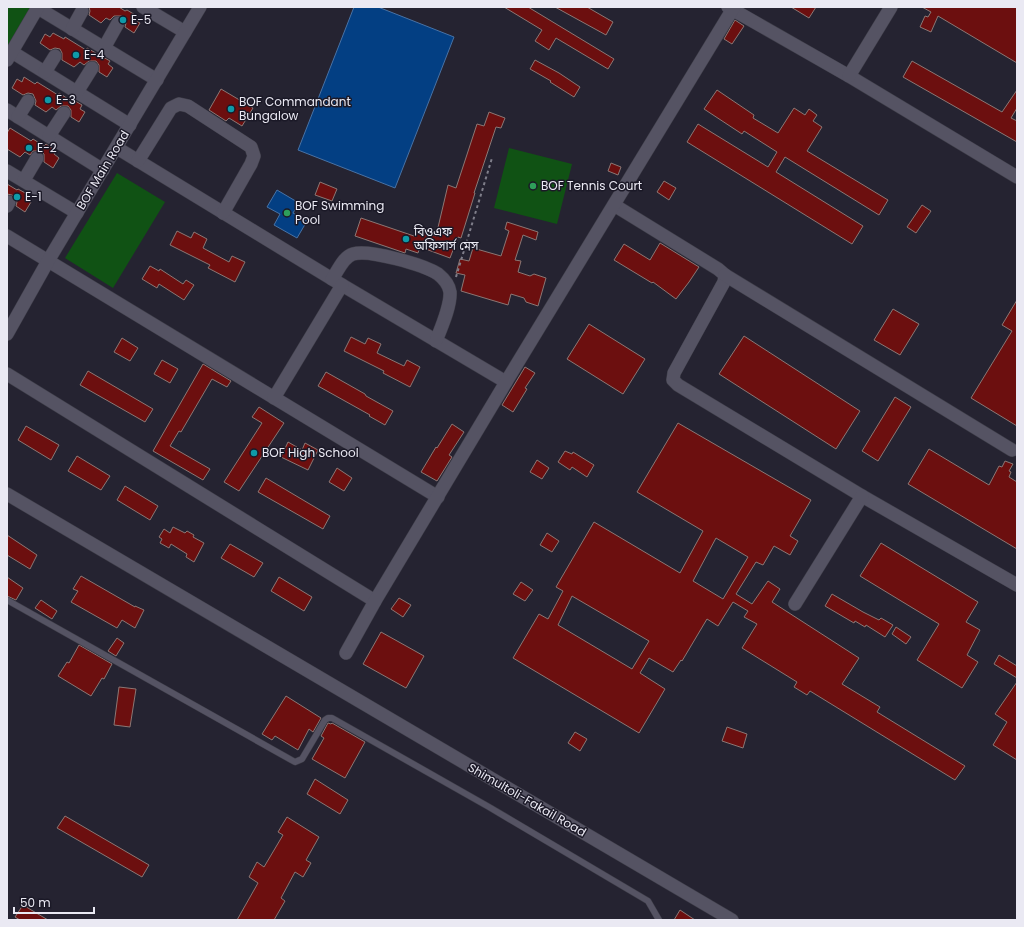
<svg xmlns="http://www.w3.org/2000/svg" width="1024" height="927" font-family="Poppins,'Noto Sans Bengali',sans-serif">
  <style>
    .green { fill: #105214 }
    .water { fill: #033f83; stroke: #4872a5 }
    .building { fill: #6c0f0f; stroke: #8b7774; fill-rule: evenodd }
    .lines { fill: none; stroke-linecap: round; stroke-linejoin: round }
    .service-casing { stroke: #3e3d48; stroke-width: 7 }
    .minor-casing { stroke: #3e3d48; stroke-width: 14 }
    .path { stroke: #807f8b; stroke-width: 2; stroke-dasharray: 3 3; stroke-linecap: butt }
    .service { stroke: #555363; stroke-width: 6 }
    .minor { stroke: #555363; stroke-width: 13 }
    .culture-dot { fill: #0f9aa8; stroke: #1b1927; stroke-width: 1.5 }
    .leisure-dot { fill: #2e9e5b; stroke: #1b1927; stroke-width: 1.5 }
    .labels { text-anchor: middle; stroke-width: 3; stroke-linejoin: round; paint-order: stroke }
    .poi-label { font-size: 12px; fill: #eae9f3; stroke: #1b1927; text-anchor: start }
    .street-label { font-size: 12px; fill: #eae9f3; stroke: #1b1927 }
  </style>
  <rect width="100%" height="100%" fill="#252331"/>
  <g class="green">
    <path d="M7,7H33L7,49Z"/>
    <path d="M509,148L572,164L557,224L494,208Z"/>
    <path d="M117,173L165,202L113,288L65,258Z"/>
  </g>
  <g class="water">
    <path d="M354,7H378L454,37L395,188L298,150Z"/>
    <path d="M277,190L299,203L293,213L307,221L297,238L274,225L280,214L267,207Z"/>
  </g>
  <g class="building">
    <path d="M89,7H119L125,11L127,10L137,16L135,20L140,23L134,33L125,27L126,23L125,19L122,16H114L110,20L106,18L101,23L89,15L90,11Z"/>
    <path d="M504,7H528L614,59L608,69L556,38L549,50L535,41L542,30Z"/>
    <path d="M555,7H587L613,22L606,35Z"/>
    <path d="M791,7H816L809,18Z"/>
    <path d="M922,7H1017V63L938,16L931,32L920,27L925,16L928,17L931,12Z"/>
    <path d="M735,20L744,26L732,44L724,39Z"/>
    <path d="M53,33L64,39L65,37L86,50L87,48L110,61L108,64L113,68L107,77L99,72V65L96,61H89L84,65L80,62L74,67L62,60V53L60,49L55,48L50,50L40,43L45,34L50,37Z"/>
    <path d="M535,60L559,73L580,87L574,97L550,82L551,81L530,69Z"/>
    <path d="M912,61L1002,112L1017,90V108L1011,118L1017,121V142L903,77Z"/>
    <path d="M24,77L35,84L37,82L58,95L59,93L71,101L72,99L82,105L80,109L85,112L79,122L71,117V110L68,106H61L56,110L52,107L46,112L35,105L36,101L33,94L28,93L23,95L12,88L17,79L22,82Z"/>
    <path d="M221,89L253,108L242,126L229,118L226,121L209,110Z"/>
    <path d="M717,90L754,115L753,118L778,133L794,108L805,115L809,109L817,115L813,121L822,127L807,151L888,200L879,215L785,157L776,172L863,226L852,244L687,142L698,124L768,167L777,152L744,131L742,134L704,109Z"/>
    <path d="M489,112L505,118L501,128L496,127L474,193H475L461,238L458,237L450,258L420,247L418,253L406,249L405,253L355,236L361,218L414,236L416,229L436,236L448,185L456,188L477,124L484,126Z"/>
    <path d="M10,128L31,141L33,139L44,146L46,144L56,151L54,154L59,158L53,168L44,162V154L41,151H33L30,155L25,152L20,157L7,149V133Z"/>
    <path d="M611,163L621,167L618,175L608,171Z"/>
    <path d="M664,181L676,188L669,200L657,192Z"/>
    <path d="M320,182L337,189L332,201L315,195Z"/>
    <path d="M7,184L17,190L18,189L29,195L26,199L31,202L25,212L16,206L17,202L15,197L12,195L7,194Z"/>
    <path d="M922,205L931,211L916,233L907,227Z"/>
    <path d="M507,222L538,232L536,240L523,235L515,260L521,261L518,272L530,276L534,274L546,278L538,306L526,302L524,298L511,294L508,305L461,291L465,275L456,273L460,259L469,261L473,248L501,256L509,231L505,229Z"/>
    <path d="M177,231L191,238L194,232L207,239L203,248L229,262L232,256L245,262L235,282L208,268L210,265L170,245Z"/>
    <path d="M660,243L699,267L689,282L676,299L653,282L652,283L614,260L624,244L650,260Z"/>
    <path d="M150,266L159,271L160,269L183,284L186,280L194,285L184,300L159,284L157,288L142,279Z"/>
    <path d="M1017,300V426L971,398L1012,331L1002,325Z"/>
    <path d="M893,309L919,324L900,355L874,340Z"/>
    <path d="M589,324L645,359L623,394L567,359Z"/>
    <path d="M744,336L860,411L836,449L719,374Z"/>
    <path d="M351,337L365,344L368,338L381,344L377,353L404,366L407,360L420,367L410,387L383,373L384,371L344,351Z"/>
    <path d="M122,338L138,348L130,361L114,352Z"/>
    <path d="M162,360L178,369L170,383L154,374Z"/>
    <path d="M203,364L231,381L227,387L212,379L181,432L179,431L170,446L210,469L203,480L153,451Z"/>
    <path d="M525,367L535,373L525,388L527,389L513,412L502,405Z"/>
    <path d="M88,371L153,409L145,422L80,385Z"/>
    <path d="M326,372L365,394L366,396L393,411L385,425L369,416L370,415L318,386Z"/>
    <path d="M895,397L911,407L878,461L862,451Z"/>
    <path d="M259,407L284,423L239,491L224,482L262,423L252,417Z"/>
    <path d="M678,423L811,500L790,536L798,541L790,555L774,546L763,565L756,562L736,594L752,604L768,581L780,589L772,602L859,658L842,684L880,707L877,712L965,766L955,780L810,691L807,695L794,687L797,682L742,648L757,624L744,617L748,611L733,602L718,626L707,619L682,661L681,660L673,672L649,658L640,673L665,689L639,733L513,658L539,614L548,619L563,591L556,587L594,522L680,573L703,531L637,492ZM716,538L748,557L723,599L693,581ZM572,596L649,641L632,669L558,625Z"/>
    <path d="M452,424L464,432L449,455L452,457L437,481L421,472L436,447L437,448Z"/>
    <path d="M26,426L59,445L51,460L18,440Z"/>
    <path d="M288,442L302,450L305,443L318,450L308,470L281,457Z"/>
    <path d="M929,449L989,485L999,466L1002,467L1005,461L1013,464L1009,471L1011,472L1009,477L1017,482V549L908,484Z"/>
    <path d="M565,451L572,454L573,452L594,465L587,477L572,467L570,470L558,462Z"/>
    <path d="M77,456L110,476L101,490L68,471Z"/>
    <path d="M537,460L549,468L542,479L530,472Z"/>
    <path d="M337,468L352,478L344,491L329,482Z"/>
    <path d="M266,478L330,516L323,529L258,492Z"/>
    <path d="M125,486L158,506L150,520L117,500Z"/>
    <path d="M173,527L185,533L187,531L194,535L193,537L204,543L194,562L186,557L187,554L171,544L169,548L160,543L162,539L159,537L164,529L170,533Z"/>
    <path d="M547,533L559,541L552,552L540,545Z"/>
    <path d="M7,535L37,555L30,569L7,555Z"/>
    <path d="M881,543L978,602L966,622L980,630L967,655L978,662L962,688L917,660L939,624L860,576Z"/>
    <path d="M230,544L263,563L254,577L221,558Z"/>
    <path d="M81,576L135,607V606L144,610L135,628L122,620L117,628L71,602L78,591L73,589Z"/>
    <path d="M7,577L23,588L16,600L7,596Z"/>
    <path d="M279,577L312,597L304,611L271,591Z"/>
    <path d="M521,582L533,590L525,601L513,594Z"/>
    <path d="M832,594L863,612L879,620L881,618L893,625L885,637L866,625L865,627L855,621L854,623L825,606Z"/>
    <path d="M399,598L411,605L403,617L391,609Z"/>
    <path d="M41,600L57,611L52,619L35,608Z"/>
    <path d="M896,627L911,637L906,644L892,634Z"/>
    <path d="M381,632L424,656L406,688L363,664Z"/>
    <path d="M117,638L124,643L116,656L108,651Z"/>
    <path d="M79,645L112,664L104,679L102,678L91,696L58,676L67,662L69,663Z"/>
    <path d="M999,655L1017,666V678L994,664Z"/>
    <path d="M1017,682V760L993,745L1007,722L995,714Z"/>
    <path d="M119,687L136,689L130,727L114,725Z"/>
    <path d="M286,696L321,718L313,732L309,729L298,750L275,736L272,740L262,734Z"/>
    <path d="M328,723L331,724L332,723L365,742L345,778L312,759L324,738L321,736Z"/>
    <path d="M727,727L747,734L743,748L722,741Z"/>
    <path d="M575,732L587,739L580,751L568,743Z"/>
    <path d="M315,779L348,800L340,814L307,794Z"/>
    <path d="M65,816L149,865L142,877L57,828Z"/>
    <path d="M287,817L319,837L306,860L311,863L303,877L295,872L281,898L285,901L274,920H237L258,883L249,877L257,862L264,867L283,835L278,832Z"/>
    <path d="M23,905L48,920H20L15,917Z"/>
    <path d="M680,910L695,920H674Z"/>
  </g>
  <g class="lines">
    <defs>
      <path id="service" d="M7,600L295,762L302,759L325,720L328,718H332L489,807L648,901L659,920"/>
      <g id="minor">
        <path d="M143,7L185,32"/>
        <path d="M728,7L849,76L1017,177"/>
        <path d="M38,8L157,80"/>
        <path d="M72,29L82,11"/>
        <path d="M104,48L118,23"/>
        <path d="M12,52L130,125"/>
        <path d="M7,60L38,7"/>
        <path d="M45,72L55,56"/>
        <path d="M849,76L891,7"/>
        <path d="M77,92L92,68"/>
        <path d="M7,110L103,170"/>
        <path d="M18,117L28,101"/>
        <path d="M49,136L64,113"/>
        <path d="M117,148L342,285L506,382"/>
        <path d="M138,161L171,108L179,104L188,106L251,147L254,156L251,164L223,213"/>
        <path d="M7,171L77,213"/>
        <path d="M24,180L37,158"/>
        <path d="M614,205L718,269L725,275L724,282L674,373L673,380L678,385L862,496L1017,585"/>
        <path d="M7,206L9,202"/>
        <path d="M7,236L438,497"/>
        <path d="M725,275L1012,450"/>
        <path d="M332,279C338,271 343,257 353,254C369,249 424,265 438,274C443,278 449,285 450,292C451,306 441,328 436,341"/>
        <path d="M7,334L48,261L200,7"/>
        <path d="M7,374L375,601"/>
        <path d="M274,398L342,285"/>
        <path d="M7,494L732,920"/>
        <path d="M795,604L862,496"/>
        <path d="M346,653L375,601L506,382L734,7"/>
      </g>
    </defs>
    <use href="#service" class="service-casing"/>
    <use href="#minor" class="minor-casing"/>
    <path class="path" d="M456,277L492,158"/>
    <use href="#service" class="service"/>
    <use href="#minor" class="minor"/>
  </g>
  <g class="culture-dot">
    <circle cx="123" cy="20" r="4"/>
    <circle cx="76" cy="55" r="4"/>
    <circle cx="48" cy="100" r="4"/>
    <circle cx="231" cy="109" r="4"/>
    <circle cx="29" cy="148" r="4"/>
    <circle cx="17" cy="197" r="4"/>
    <circle cx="406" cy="239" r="4"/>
    <circle cx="254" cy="453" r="4"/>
  </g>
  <g class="leisure-dot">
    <circle cx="533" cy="186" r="4"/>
    <circle cx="287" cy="213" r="4"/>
  </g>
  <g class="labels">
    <g class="poi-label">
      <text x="131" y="24">E-5</text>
      <text x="84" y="59">E-4</text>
      <text x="56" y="104">E-3</text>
      <text x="239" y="106">BOF Commandant<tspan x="239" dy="14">Bungalow</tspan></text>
      <text x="37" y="152">E-2</text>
      <text x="541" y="190">BOF Tennis Court</text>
      <text x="25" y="201">E-1</text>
      <text x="295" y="210">BOF Swimming<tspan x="295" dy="14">Pool</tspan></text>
      <text x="414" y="236">বিওএফ<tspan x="414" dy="14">অফিসার্স মেস</tspan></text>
      <text x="262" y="457">BOF High School</text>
    </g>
    <g class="street-label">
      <text transform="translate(103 170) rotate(-59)" y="4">BOF Main Road</text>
      <text transform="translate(527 800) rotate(30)" y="4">Shimultoli-Fakail Road</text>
    </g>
  </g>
  <rect width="1024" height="927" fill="none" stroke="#eae9f3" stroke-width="16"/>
  <path d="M14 907v6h80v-6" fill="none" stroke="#eae9f3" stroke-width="2"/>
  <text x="20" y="907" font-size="12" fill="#eae9f3" stroke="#1b1927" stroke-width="3" paint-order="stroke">50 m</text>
</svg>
